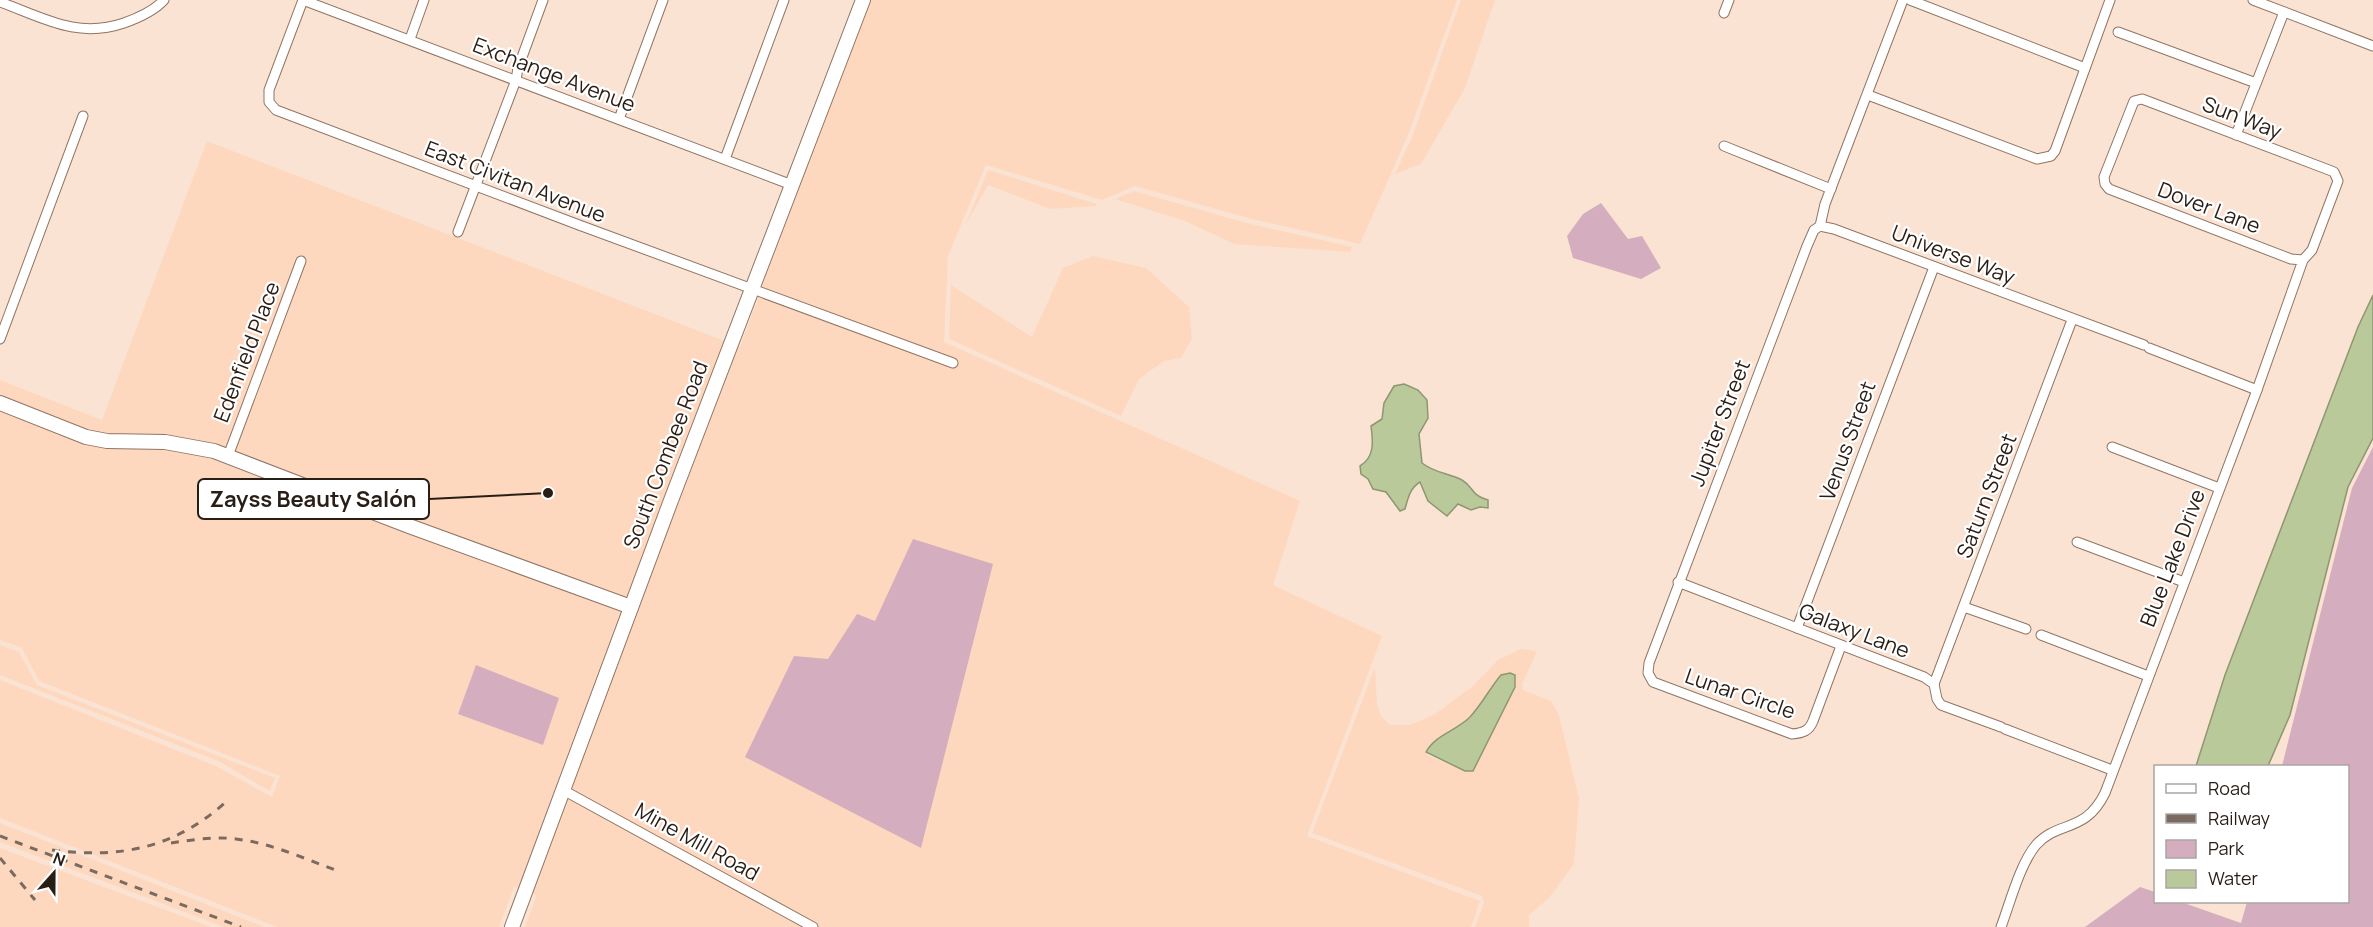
<svg xmlns="http://www.w3.org/2000/svg" width="2373" height="927" font-family="Manrope,sans-serif">
  <style>
    .built { fill: #fdd8bf; fill-rule: evenodd }
    .green { fill: #d4aebf }
    .water { fill: #bac999; stroke: #8e9672; stroke-width: 1.5 }
    .lines { fill: none; stroke-linecap: round; stroke-linejoin: round }
    .street-casing { stroke: #907563; stroke-width: 11 }
    .secondary-casing { stroke: #907563; stroke-width: 16 }
    .street { stroke: #fff; stroke-width: 9 }
    .secondary { stroke: #fff; stroke-width: 14 }
    .rail { stroke: #7a6a5f; stroke-width: 3; stroke-dasharray: 8 8; stroke-linecap: butt }
    .labels { text-anchor: middle; stroke-width: 4.5; stroke-linejoin: round; paint-order: stroke }
    .street-label { font-size: 21px; fill: #291e16; stroke: #fff }
    .leader { fill: none; stroke: #291e16; stroke-width: 2 }
    .callout-dot { fill: #291e16; stroke: #fff; stroke-width: 2 }
    .callout { fill: #fff; stroke: #291e16; stroke-width: 2 }
    .callout-label { font-size: 22px; text-anchor: middle; font-weight: bold; fill: #291e16 }
  </style>
  <rect width="100%" height="100%" fill="#fbe3d3"/>
  <g class="built">
    <path d="M868,0H1457L1408,135L1360,244L1244,217L1135,186L1102,200L986,165L948,256L944,342L1300,501L1273,585L1382,636L1307,836L1480,901L1471,927H525L537,895L514,887L499,927H277L0,818V680L216,766L272,797L280,776L39,681L22,648L0,640V380L102,420L207,141L740,347Z"/>
    <path d="M1461,0H1495L1465,88L1421,164L1395,174L1412,137Z"/>
    <path d="M988,170L1097,204L1096,206L1050,209L988,185L965,226Z"/>
    <path d="M1134,191L1243,222L1352,247L1350,252L1234,244L1185,221L1115,199Z"/>
    <path d="M1093,256L1146,268L1189,307L1192,339L1181,358L1164,361L1139,379L1121,416L949,339L951,285L1032,337L1063,268Z"/>
    <path d="M0,645L19,652L37,685L275,778L270,791L218,761L0,675Z"/>
    <path d="M1521,649L1537,651L1522,684L1523,690L1551,701L1559,715L1579,799L1574,864L1549,898L1529,915V927H1475L1484,902L1482,896L1312,833L1375,667L1377,704L1381,716L1390,725H1410L1435,714L1473,686L1498,660ZM1501,675L1485,747L1473,771H1465L1429,756L1426,752L1430,744L1469,718L1481,704Z"/>
    <path d="M0,823L264,927H224L0,842Z"/>
    <path d="M0,848L211,927H0Z"/>
  </g>
  <g class="green">
    <path d="M1601,203L1628,239L1642,236L1661,268L1641,279L1573,258L1567,236L1583,214Z"/>
    <path d="M2373,447V927H2085L2140,887L2155,892L2156,902H2181L2241,923L2247,902H2348V766H2282L2352,488Z"/>
    <path d="M913,539L993,564L921,848L745,757L794,656L828,659L857,614L875,621Z"/>
    <path d="M476,665L559,698L543,745L458,714Z"/>
  </g>
  <g class="water">
    <path d="M2373,295V438L2348,487L2290,715L2268,766H2196L2225,675L2358,327Z"/>
    <path d="M1404,384L1418,390L1427,400L1428,418L1419,434L1422,463C1434,473 1449,473 1462,480C1475,488 1469,494 1488,500V508L1480,507L1471,510L1458,504L1447,516L1428,501L1420,482C1410,488 1408,498 1405,509L1400,511L1386,492L1373,489L1368,479L1361,474L1360,466C1375,457 1373,441 1371,426L1382,419L1384,403L1394,386Z"/>
    <path d="M1510,673L1515,675V687L1473,771H1465L1426,752C1435,735 1456,731 1470,717C1482,704 1490,688 1501,675Z"/>
  </g>
  <g class="lines">
    <defs>
      <g id="street">
        <path d="M303,0L269,90V102L276,110L579,225L953,363"/>
        <path d="M303,0L792,185"/>
        <path d="M1910,0L2085,68"/>
        <path d="M2253,0L2373,46"/>
        <path d="M0,2C44,18 77,39 124,23C138,18 154,11 164,0"/>
        <path d="M1724,13L1729,0"/>
        <path d="M2118,32L2256,83"/>
        <path d="M410,39L424,0"/>
        <path d="M1868,95L2037,159L2051,156L2055,151L2110,0"/>
        <path d="M619,119L663,0"/>
        <path d="M2236,135L2284,12"/>
        <path d="M1724,146L1831,189"/>
        <path d="M725,159L784,0"/>
        <path d="M1820,226L1834,229L2144,345"/>
        <path d="M458,232L516,80L518,68L543,0"/>
        <path d="M0,339L83,116"/>
        <path d="M2149,348L2257,390"/>
        <path d="M2112,447L2219,488"/>
        <path d="M228,456L301,261"/>
        <path d="M2077,542L2184,582"/>
        <path d="M1678,582L1924,677L1934,684L1937,699L1941,705L2001,727"/>
        <path d="M1964,607L2026,629"/>
        <path d="M1797,628L1934,267"/>
        <path d="M2041,635L2148,676"/>
        <path d="M1841,646L1813,721C1809,731 1803,733 1792,734L1653,682L1648,673L1649,663L1807,246L1814,230L1820,226L1825,204L1903,0"/>
        <path d="M1934,684L2072,320"/>
        <path d="M2005,729L2112,770"/>
        <path d="M563,790L813,927"/>
        <path d="M2001,927C2010,903 2020,864 2036,845C2058,820 2085,834 2105,793L2257,390L2303,260L2312,250L2338,181L2334,172L2329,170L2142,99L2134,101L2104,177L2105,184L2109,189L2291,259L2303,260"/>
      </g>
      <g id="secondary">
        <path d="M0,403L86,437L107,441L165,442L214,451L409,526L631,607"/>
        <path d="M512,927L670,503L863,0"/>
      </g>
    </defs>
    <use href="#street" class="street-casing"/>
    <use href="#secondary" class="secondary-casing"/>
    <use href="#street" class="street"/>
    <use href="#secondary" class="secondary"/>
    <g class="rail">
      <path d="M0,836L241,927"/>
      <path d="M171,843C192,840 214,836 236,839C271,843 305,859 338,871"/>
      <path d="M52,850C121,859 175,848 227,801"/>
      <path d="M0,858L35,900"/>
    </g>
  </g>
  <g class="labels">
    <g class="street-label">
      <text transform="translate(554 75) rotate(21)" y="7">Exchange Avenue</text>
      <text transform="translate(2242 118) rotate(21)" y="7">Sun Way</text>
      <text transform="translate(515 182) rotate(21)" y="7">East Civitan Avenue</text>
      <text transform="translate(2209 208) rotate(21)" y="7">Dover Lane</text>
      <text transform="translate(1953 255) rotate(21)" y="7">Universe Way</text>
      <text transform="translate(247 352) rotate(-69)" y="7">Edenfield Place</text>
      <text transform="translate(1720 423) rotate(-69)" y="7">Jupiter Street</text>
      <text transform="translate(1848 441) rotate(-70)" y="7">Venus Street</text>
      <text transform="translate(666 455) rotate(-69)" y="7">South Combee Road</text>
      <text transform="translate(1987 496) rotate(-69)" y="7">Saturn Street</text>
      <text transform="translate(2173 558) rotate(-69)" y="7">Blue Lake Drive</text>
      <text transform="translate(1854 631) rotate(21)" y="7">Galaxy Lane</text>
      <text transform="translate(1740 694) rotate(19)" y="7">Lunar Circle</text>
      <text transform="translate(697 842) rotate(29)" y="7">Mine Mill Road</text>
    </g>
  </g>
  <path class="leader" d="M548 493L429 499"/>
  <circle class="callout-dot" cx="548" cy="493" r="6"/>
  <rect class="callout" x="198" y="479" width="231" height="40" rx="6"/>
  <g class="callout-label">
    <text x="313" y="507">Zayss Beauty Salón</text>
  </g>
  <rect x="2154" y="765" width="195" height="138" fill="#ffffff" stroke="#a9a5a2" stroke-width="1.5"/>
  <rect x="2166" y="784" width="30" height="9" fill="#ffffff" stroke="#a9a5a2" stroke-width="1.5"/>
  <text x="2208" y="795" font-size="18" fill="#291e16">Road</text>
  <rect x="2166" y="814" width="30" height="9" fill="#7a6a5f" stroke="#a9a5a2" stroke-width="1.5"/>
  <text x="2208" y="825" font-size="18" fill="#291e16">Railway</text>
  <rect x="2166" y="840" width="30" height="18" fill="#d4aebf" stroke="#a9a5a2" stroke-width="1.5"/>
  <text x="2208" y="855" font-size="18" fill="#291e16">Park</text>
  <rect x="2166" y="870" width="30" height="18" fill="#bac999" stroke="#a9a5a2" stroke-width="1.5"/>
  <text x="2208" y="885" font-size="18" fill="#291e16">Water</text>
  <g transform="translate(54 873) rotate(21)" stroke="#ffffff" stroke-width="4.5" paint-order="stroke">
  <path d="M0-4.5L10 22L0 15L-10 22Z" fill="#291e16"/>
  <text y="-9" font-size="16" font-weight="bold" text-anchor="middle" fill="#291e16">N</text>
  </g>
</svg>
